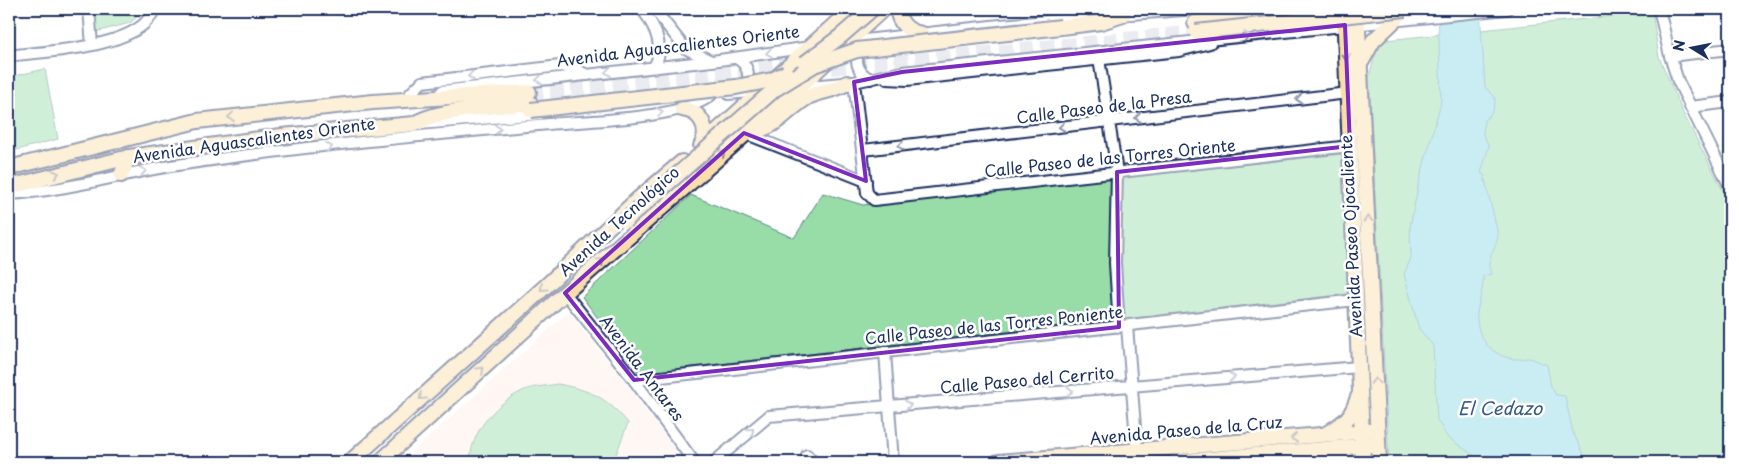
<svg xmlns="http://www.w3.org/2000/svg" width="1739" height="471" font-family="'Playpen Sans',sans-serif">
  <style>
    .built { fill: #fdede6 }
    .green { fill: #98dca8; stroke: #5a8683 }
    .water { fill: #88d8e4; stroke: #5c94ae }
    .lines { fill: none; stroke-linecap: round; stroke-linejoin: round }
    .major-tunnel { stroke: #d1d5df; stroke-width: 14; stroke-dasharray: 14 7; stroke-linecap: butt }
    .minor-casing { stroke: #1b2f5e; stroke-width: 14 }
    .major-casing { stroke: #1b2f5e; stroke-width: 18 }
    .minor { stroke: #fff; stroke-width: 10 }
    .major { stroke: #faddab; stroke-width: 14 }
    .major-bridge-casing { stroke: #1b2f5e; stroke-width: 18; stroke-linecap: butt }
    .major-bridge { stroke: #faddab; stroke-width: 14 }
    .oneway { stroke: #8d97ae }
    .oneway2 { stroke: #8a8684 }
    .marked { fill: none; stroke: #7b2cbf; stroke-width: 4; stroke-linejoin: round }
    .labels { text-anchor: middle; stroke-width: 5; stroke-linejoin: round; paint-order: stroke }
    .street-label { font-size: 16px; fill: #1b2f5e; stroke: #fff }
    .water-label { font-size: 18px; font-style: italic; fill: #365980; stroke: #fff }
  </style>
  <rect width="100%" height="100%" fill="#fff"/>
  <filter id="ink" filterUnits="userSpaceOnUse"><feTurbulence type="fractalNoise" baseFrequency=".02" numOctaves="2"/><feDisplacementMap in="SourceGraphic" scale="10" xChannelSelector="R" yChannelSelector="G"/><feConvolveMatrix kernelMatrix="1 2 1 2 8 2 1 2 1" color-interpolation-filters="sRGB"/></filter>
  <g filter="url(#ink)">
    <path class="built" d="M568,312L629,387L684,462H401Z"/>
    <g class="green">
      <path d="M95,9H146L130,23L96,32Z"/>
      <path d="M1652,12L1659,57L1683,113L1730,204V462H1389L1369,77L1375,54L1386,40Z"/>
      <path d="M45,69L58,139L9,152V77Z"/>
      <path d="M1343,154L1348,294L639,373L582,297L691,195L794,238L823,193L863,205Z"/>
      <path d="M558,384C592,391 605,396 628,423L613,462H470C471,429 498,401 527,389C536,386 548,386 558,384Z"/>
    </g>
    <path class="water" d="M1438,9H1480L1485,87L1495,97C1495,107 1493,114 1484,120L1483,135L1489,146L1481,173L1484,175L1498,234C1497,251 1484,257 1491,274L1483,276C1484,290 1478,301 1477,314C1475,337 1494,359 1517,359C1523,359 1528,357 1533,359C1538,361 1542,363 1547,365L1551,386L1556,395L1565,396L1573,433L1588,462H1483L1447,437L1437,420L1433,346L1419,329L1404,274L1411,258L1410,227L1419,182L1441,102Z"/>
    <g class="lines">
      <g class="major-tunnel">
        <path d="M811,70L1196,32"/>
        <path d="M529,92L798,63"/>
        <path d="M530,103L760,76"/>
      </g>
      <defs>
        <g id="minor">
          <path d="M89,9L92,45"/>
          <path d="M642,9C655,26 666,47 654,67"/>
          <path d="M654,9L685,48L711,61"/>
          <path d="M1659,9L1670,56L1678,81L1730,187"/>
          <path d="M1118,15L1197,9"/>
          <path d="M847,42L1000,25L1083,18"/>
          <path d="M861,47C853,59 857,72 870,79"/>
          <path d="M9,56C46,51 115,49 144,24C148,20 152,14 156,9"/>
          <path d="M1670,56L1730,49"/>
          <path d="M736,58C748,64 752,77 744,88"/>
          <path d="M1099,59L1117,172L1115,263L1119,327"/>
          <path d="M887,79L907,80L1179,51L1210,43"/>
          <path d="M854,82L867,193L874,200L1350,146"/>
          <path d="M798,87L854,82L902,72L1507,9"/>
          <path d="M442,91L712,61L810,47"/>
          <path d="M728,94L761,91"/>
          <path d="M409,95L422,82L560,66L573,68L587,75"/>
          <path d="M1690,107L1730,102"/>
          <path d="M420,124L540,114"/>
          <path d="M744,133L866,181"/>
          <path d="M863,150L1348,93"/>
          <path d="M9,194C68,191 125,172 184,164C305,146 427,135 549,124C586,121 684,119 711,95"/>
          <path d="M565,293L634,380L694,462"/>
          <path d="M1127,326L1137,452"/>
          <path d="M885,352L893,462"/>
          <path d="M634,380L1356,300"/>
          <path d="M807,455L813,462"/>
          <path d="M714,462L769,416L1359,367"/>
        </g>
        <g id="major">
          <path d="M897,9C899,23 908,32 922,34"/>
          <path d="M1344,9L1363,462"/>
          <path d="M1357,9L1379,462"/>
          <path d="M1195,23L1311,9"/>
          <path d="M1061,27L1101,22L1123,15"/>
          <path d="M1362,61L1373,41L1396,19"/>
          <path d="M682,109C702,111 710,130 701,146"/>
          <path d="M748,130C775,133 788,107 810,96C823,90 835,91 847,83"/>
          <path d="M706,141L852,9"/>
          <path d="M9,168L197,121L373,102L529,92"/>
          <path d="M121,175L129,157"/>
          <path d="M9,187L129,157L281,136L414,124C438,109 500,106 530,103"/>
          <path d="M1326,434C1345,422 1351,419 1358,397"/>
          <path d="M1324,450L1350,462"/>
          <path d="M350,462L546,286L637,200L682,162"/>
          <path d="M380,462L565,293L799,87L883,9"/>
          <path d="M998,462L1369,431"/>
          <path d="M1175,462L1371,445"/>
        </g>
      </defs>
      <use href="#minor" class="minor-casing"/>
      <use href="#major" class="major-casing"/>
      <use href="#minor" class="minor"/>
      <use href="#major" class="major"/>
      <defs>
        <g id="major-bridge">
          <path d="M1196,32L1405,9"/>
          <path d="M805,63L841,36L872,9"/>
          <path d="M531,110L736,87L772,80L786,73"/>
          <path d="M625,221L775,89L814,65L857,50L1061,27"/>
        </g>
      </defs>
      <use href="#major-bridge" class="major-bridge-casing"/>
      <use href="#major-bridge" class="major-bridge"/>
    </g>
    <defs><path id="oneway-chevron" d="M-2-3.5L2.5 0L-2 3.5" fill="none" stroke-width="1.6" stroke-linecap="round" stroke-linejoin="round" transform="scale(1.25)"/></defs>
    <g class="oneway">
      <use href="#oneway-chevron" transform="translate(1247 36) rotate(-4)"/>
      <use href="#oneway-chevron" transform="translate(769 53) rotate(172)"/>
      <use href="#oneway-chevron" transform="translate(608 72) rotate(173)"/>
      <use href="#oneway-chevron" transform="translate(471 76) rotate(173)"/>
      <use href="#oneway-chevron" transform="translate(539 80) rotate(174)"/>
      <use href="#oneway-chevron" transform="translate(1299 99) rotate(173)"/>
      <use href="#oneway-chevron" transform="translate(660 112) rotate(-10)"/>
      <use href="#oneway-chevron" transform="translate(1138 118) rotate(173)"/>
      <use href="#oneway-chevron" transform="translate(1062 127) rotate(173)"/>
      <use href="#oneway-chevron" transform="translate(498 129) rotate(-6)"/>
      <use href="#oneway-chevron" transform="translate(901 146) rotate(173)"/>
      <use href="#oneway-chevron" transform="translate(329 147) rotate(-6)"/>
      <use href="#oneway-chevron" transform="translate(143 171) rotate(-11)"/>
      <use href="#oneway-chevron" transform="translate(1232 377) rotate(-5)"/>
      <use href="#oneway-chevron" transform="translate(1070 391) rotate(-5)"/>
      <use href="#oneway-chevron" transform="translate(908 405) rotate(-5)"/>
      <use href="#oneway-chevron" transform="translate(751 431) rotate(-40)"/>
    </g>
    <g class="oneway2">
      <use href="#oneway-chevron" transform="translate(1346 57) rotate(88)"/>
      <use href="#oneway-chevron" transform="translate(231 117) rotate(174)"/>
      <use href="#oneway-chevron" transform="translate(722 153) rotate(-41)"/>
      <use href="#oneway-chevron" transform="translate(56 174) rotate(-15)"/>
      <use href="#oneway-chevron" transform="translate(1368 219) rotate(-93)"/>
      <use href="#oneway-chevron" transform="translate(601 261) rotate(-42)"/>
      <use href="#oneway-chevron" transform="translate(543 288) rotate(138)"/>
      <use href="#oneway-chevron" transform="translate(481 370) rotate(-43)"/>
      <use href="#oneway-chevron" transform="translate(1375 381) rotate(-93)"/>
      <use href="#oneway-chevron" transform="translate(422 397) rotate(138)"/>
      <use href="#oneway-chevron" transform="translate(1294 438) rotate(175)"/>
    </g>
  </g>
  <path d="M0 0H1739V471H0ZM1345,25L1350,146L1117,172L1119,327L634,380L565,293L744,133L866,181L854,82L902,72Z" fill="#fff" fill-opacity=".55" fill-rule="evenodd"/>
  <path class="marked" d="M1345,25L1350,146L1117,172L1119,327L634,380L565,293L744,133L866,181L854,82L902,72Z"/>
  <g class="labels">
    <g class="street-label">
      <text transform="translate(678 46) rotate(-7)" y="6">Avenida Aguascalientes Oriente</text>
      <text transform="translate(1104 107) rotate(-7)" y="6">Calle Paseo de la Presa</text>
      <text transform="translate(254 140) rotate(-8)" y="6">Avenida Aguascalientes Oriente</text>
      <text transform="translate(1110 158) rotate(-6)" y="6">Calle Paseo de las Torres Oriente</text>
      <text transform="translate(619 221) rotate(-42)" y="6">Avenida Tecnológico</text>
      <text transform="translate(1351 236) rotate(-93)" y="6">Avenida Paseo Ojocaliente</text>
      <text transform="translate(994 325) rotate(-6)" y="6">Calle Paseo de las Torres Poniente</text>
      <text transform="translate(642 368) rotate(53)" y="6">Avenida Antares</text>
      <text transform="translate(1027 380) rotate(-5)" y="6">Calle Paseo del Cerrito</text>
      <text transform="translate(1186 430) rotate(-5)" y="6">Avenida Paseo de la Cruz</text>
    </g>
    <g class="water-label">
      <text x="1500" y="415">El Cedazo</text>
    </g>
  </g>
  <rect width="1739" height="471" fill="none" stroke="#fff" stroke-width="30"/>
  <rect x="15" y="15" width="1709" height="441" fill="none" stroke="#1b2f5e" stroke-width="2" filter="url(#ink)"/>
  <g transform="translate(1692 48) rotate(280)" stroke="#ffffff" stroke-width="4" paint-order="stroke">
  <path d="M0-4L9 19L0 12L-9 19Z" fill="#1b2f5e"/>
  <text y="-8" font-size="14" font-weight="bold" text-anchor="middle" fill="#1b2f5e">N</text>
  </g>
</svg>
